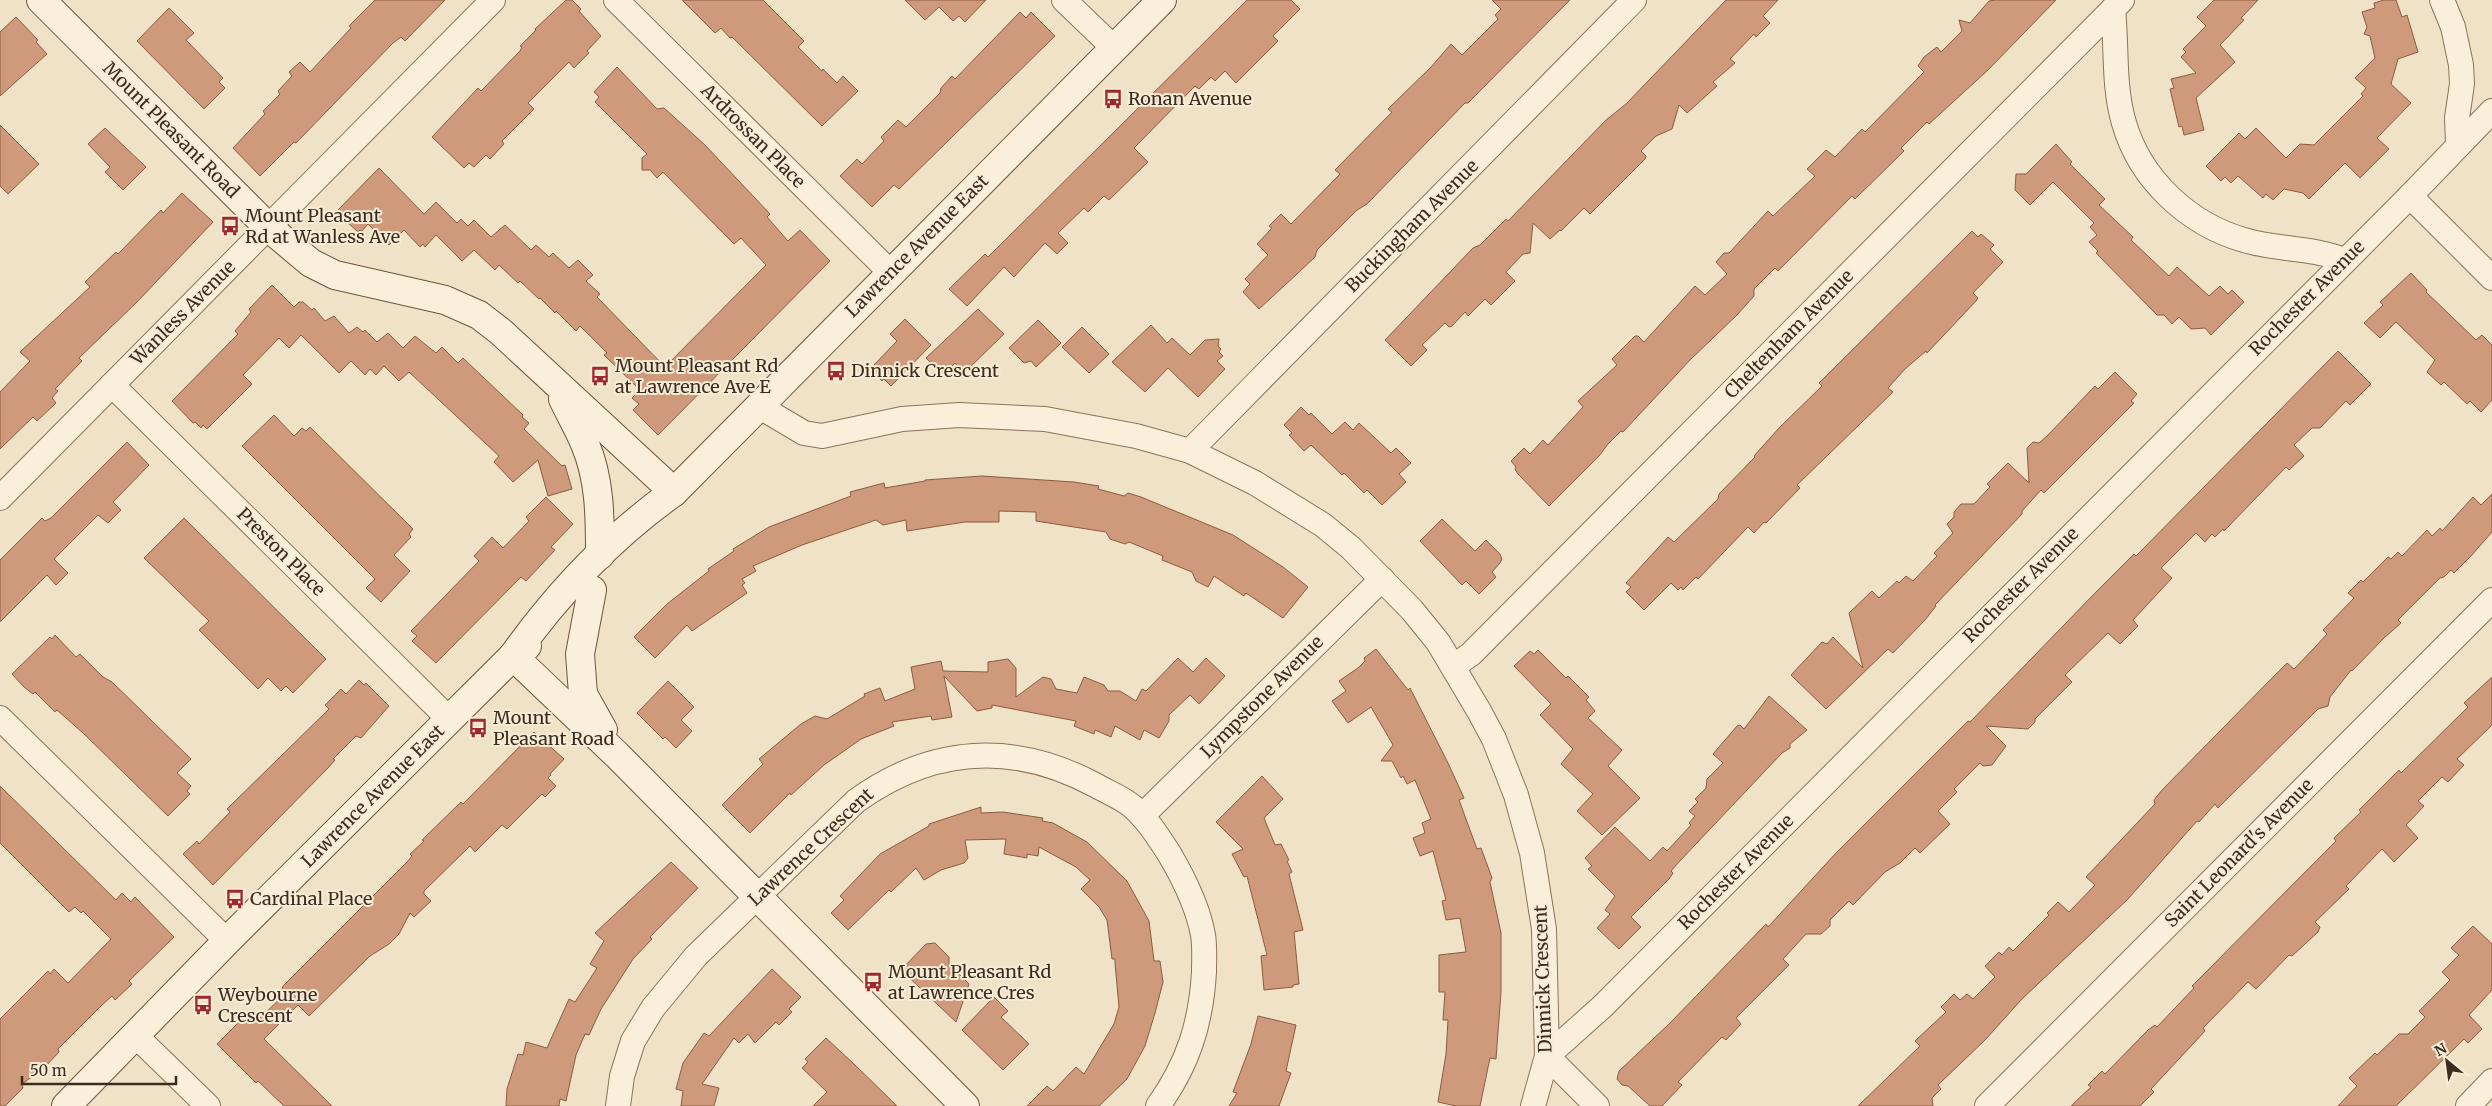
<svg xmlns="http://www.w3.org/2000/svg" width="2492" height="1106" font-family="Merriweather,serif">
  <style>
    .building { fill: #cf9a7b; stroke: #8c5b40 }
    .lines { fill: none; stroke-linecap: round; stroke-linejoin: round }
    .street-casing { stroke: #8c735b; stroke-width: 26 }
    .secondary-casing { stroke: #6e543e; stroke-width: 30 }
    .street { stroke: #faefda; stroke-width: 24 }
    .secondary { stroke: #faefda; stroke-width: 28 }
    .labels { text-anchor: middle; stroke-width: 4; stroke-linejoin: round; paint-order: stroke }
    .poi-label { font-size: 18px; fill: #3c2c1f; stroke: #f7ecd6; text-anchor: start }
    .street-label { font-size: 18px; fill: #3c2c1f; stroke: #f7ecd6 }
  </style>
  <rect width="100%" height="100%" fill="#f0e2c6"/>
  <g class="building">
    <path d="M375,0H445L405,41L401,37L393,43L296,143L294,142L260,176L233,148L265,114L263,111L280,94L278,91L292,76L289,72L300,62L310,72L351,28L349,26Z"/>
    <path d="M566,0H572L581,9L579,11L601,36L587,51L589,53L574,68L569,62L528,103L534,109L502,141L504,144L490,159L486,155L474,167L469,163L464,168L432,137L478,88L481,91L520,51L522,47L520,46L536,30L535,29Z"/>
    <path d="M682,0H763L804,41L798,47L822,71L823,69L837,83L843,76L858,91L822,126L732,37L730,38L721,28L715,33Z"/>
    <path d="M905,0H986L965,22L959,16L953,21L939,7L925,20Z"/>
    <path d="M1247,0H1291L1300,9L1273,36L1278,41L1236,83L1225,71L1215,81L1211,77L1199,89L1195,86L1134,148L1148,162L1109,200L1104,196L1088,212L1084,208L1058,233L1068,243L1057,254L1045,243L1014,277L1004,267L967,306L949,289L985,254L988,257Z"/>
    <path d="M1492,0H1570L1468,103H1465L1367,204L1357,210L1317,250L1315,257L1297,274L1259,309L1243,292L1250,284L1245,279L1268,255L1257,244L1272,228L1269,226L1281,214L1291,224L1340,174L1335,170L1392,112L1388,109L1431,67L1451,44L1462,55L1498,19L1495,15L1501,9Z"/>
    <path d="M1726,0H1778L1763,16L1770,23L1756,37L1754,34L1730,59L1735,63L1713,82L1717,86L1687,113L1679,105L1672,129L1656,136L1641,151L1646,156L1645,159L1590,214L1584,208L1561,231L1560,230L1550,239L1533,223L1530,253L1523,254L1506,272L1515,281L1491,305L1485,299L1468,316L1465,312L1452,326L1449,327L1445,323L1422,345L1427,350L1411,366L1385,340L1473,248L1480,245L1506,219L1508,221L1606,120L1626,104Z"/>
    <path d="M1996,0H2056L1988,70L1929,124L1927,122L1901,148L1904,151L1855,199L1852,196L1778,271L1775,268L1754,289V296L1737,315L1690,360L1623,432L1621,431L1608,444L1599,456L1549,506L1518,474L1515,469L1516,467L1511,461L1524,448L1530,454L1543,440L1548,445L1583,407L1578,401L1617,365L1612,359L1635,336H1638L1644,342L1695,286L1705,295L1727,274L1716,262L1724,253H1729L1768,211L1773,216L1815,176L1807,169L1826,150L1835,157L1862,129L1865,132L1924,72L1918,66L1924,57L1937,47L1941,52L1962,31L1959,20L1970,23L1989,1Z"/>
    <path d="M2214,0H2258L2241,18L2244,20L2220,45L2235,62L2196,98L2204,130L2184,135L2182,126L2179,127L2170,89L2174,88L2171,79L2196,73L2181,57L2186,52L2183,49L2206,26L2197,17Z"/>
    <path d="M2384,0H2396L2402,17L2407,15L2418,52L2398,59L2391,84L2411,103L2377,138L2389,149L2360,178L2345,163L2309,199L2303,193L2284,189L2273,200L2266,194L2263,198L2238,176L2231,183L2225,177L2221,181L2206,166L2239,133L2245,139L2256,128L2286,158L2300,144L2314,145L2363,96L2361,94L2366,88L2355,78L2375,58L2370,36L2364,34L2367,27L2362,12L2375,8L2374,3Z"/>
    <path d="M169,8L194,33L186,40L223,78L219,82L225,88L204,109L137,41Z"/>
    <path d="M1020,12L1026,18L1031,12L1055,36L899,189L894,185L872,207L840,176L857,159L862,164L884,141L881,137L898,120L906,127L940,93L941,88L952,76L955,79Z"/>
    <path d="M16,17L38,40L36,42L47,54L0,96V32Z"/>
    <path d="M617,67L657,109L664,108L705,145L770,214L767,217L788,241L800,230L830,261L658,435L633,410L639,404L632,398L640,390L604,355L607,353L580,326L576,331L556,311L555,313L540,298L539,299L520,281L518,283L499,265L495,270L474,250L462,261L436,235L425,247L423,244L420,247L404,230L389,245L368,224L361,232L360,230L358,232L336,212L379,168L424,214L436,202L457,223L461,219L468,226L474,220L491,237L505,225L531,250L536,245L549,257L553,253L569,268L578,260L593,275L586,281L600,294L597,297L665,367L766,265L741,238L734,244L663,172L657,178L650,170H642V158L647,154L595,102L599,97L594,92Z"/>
    <path d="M0,125L39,164L8,194L0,186Z"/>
    <path d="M105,128L146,167L123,190L105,172L110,167L88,144Z"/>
    <path d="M2056,144L2072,162L2070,164L2105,199L2099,205L2133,237L2131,240L2169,276L2177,267L2209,296L2220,286L2228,294L2232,290L2244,302L2211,335L2205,328L2191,329L2179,317L2172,324L2164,315H2157L2096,253L2098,251L2089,242L2097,235L2090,227L2094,223L2053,182L2030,205L2015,190L2016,174H2026Z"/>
    <path d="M182,193L213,222L137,302L79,358L82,361L55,389L58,391L52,398L56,403L37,421L33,417L0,449V392L30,361L20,352L90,287L85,282L116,252L118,254L161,210L163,213Z"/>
    <path d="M1972,231L1978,237L1981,234L1994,245L1990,249L2003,262L1973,293L1978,298L1976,301L1927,353L1926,351L1905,369L1888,388L1893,392L1797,485L1800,488L1766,523L1764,522L1754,533L1748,527L1698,579L1696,577L1683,590L1681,587L1678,590L1671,583L1644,610L1626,592L1631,587L1626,583L1668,537L1674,542L1718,499L1719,494L1755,457L1754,456L1779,428L1822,386L1819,383Z"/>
    <path d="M2411,273L2427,290L2426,292L2476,340L2482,335L2492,345V400L2481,412L2470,401L2467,404L2444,382L2441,385L2427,372L2435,360L2396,322L2380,338L2364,323L2383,305L2380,302Z"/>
    <path d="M272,285L294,307L299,302H303L312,310L314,308L325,321L334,316L349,333L357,327L363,332L365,330L377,342L388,333L403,348L415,336L436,353L442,347L458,363L463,358L523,415L522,417L529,423L524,429L562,466L565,465L572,489L548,496L538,460L513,482L494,462L499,456L409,372L399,381L384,366L376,375L370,369L365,375L351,361L339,373L301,335L289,348L279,338L243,375L252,384L207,429L203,425L201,428L195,422L193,423L172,401L238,334L235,331L251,312L249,309Z"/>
    <path d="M978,309L1004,334L964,373L955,363L944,374L939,371L926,358Z"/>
    <path d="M905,319L931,345L891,386L884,379L882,381L870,369L897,341L890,334Z"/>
    <path d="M1038,320L1061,343L1036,367L1031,361L1024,363L1009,348Z"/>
    <path d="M1151,325L1167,343L1172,338L1190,355L1205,340L1219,339L1218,346L1221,349L1219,352L1223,356L1217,361L1225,369L1198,397L1168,368L1145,392L1112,362Z"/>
    <path d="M1082,327L1109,354L1089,373L1062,347Z"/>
    <path d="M2338,351L2371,384L2350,405L2346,401L2320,428H2312L2294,445L2304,456L2289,470L2286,467L2224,531L2223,529L2215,537L2212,534L2205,542L2196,533L2161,568L2172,578L2133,620L2138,626L2120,644L2108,633L2065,675L2072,682L2035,719V722L2028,729L1986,726L2006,746L1992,765L1983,766L1980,763L1954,789L1957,792L1938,811L1950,824L1920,853L1915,848L1900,863L1885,872L1853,905L1849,901L1830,920V926L1821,934H1806L1783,959L1789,965L1736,1018L1741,1024L1726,1040L1722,1037L1678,1082L1682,1085L1662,1106H1650L1628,1086L1622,1085L1617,1079L1619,1071L1669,1024L1766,924L1768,927L1836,853L1968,721L1970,722L2095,593L2134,554L2136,556Z"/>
    <path d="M2115,372L2137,394L2131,401L2134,403L2044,493L2041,490L2022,511V514L1935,605L1936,606L1925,620L1893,653L1888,649L1826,709L1791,675L1822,642L1827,644L1833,637L1863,668L1849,613L1872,591L1879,598L1897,581L1899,583L1906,576L1913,581L1914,580L1937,556L1934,553L1953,533L1947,524L1954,517V512L1961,504H1974L1990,487L1987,484L2008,463L2029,483L2027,448L2033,442L2039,443L2048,435L2095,386L2098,389Z"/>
    <path d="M1301,407L1309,415L1311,413L1332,434L1345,422L1353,430L1359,423L1391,453L1396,448L1411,463L1399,474L1406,482L1382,505L1367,490L1364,493L1344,473L1342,475L1311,445L1304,451L1289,435L1292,433L1284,425Z"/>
    <path d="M274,415L294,436L302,428L306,431L310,427L413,529L409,534L411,537L394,555L410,571L381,602L366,588L375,579L242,446Z"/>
    <path d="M127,442L149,465L113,502L121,510L108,523L98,515L54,559L68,573L56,585L47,575L0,622V560L42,518L45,521L51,518Z"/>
    <path d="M982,476L1074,482L1099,486L1098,489L1124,496L1128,493L1141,497L1233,535L1283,567L1308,587L1283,618L1246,593L1244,596L1214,576L1208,587L1196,581L1192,572L1162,560L1163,556L1129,542L1125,544L1110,539L1106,532L1036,521V512L999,511V522H965L907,531L906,520L883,525L876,520L802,545L753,566L756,571L742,579L745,583L742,585L747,593L692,631L687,625L655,658L634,637L667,604L709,571L708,569L734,551L733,549L769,527L851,496L850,492L884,483L885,488L925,481V480Z"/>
    <path d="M2492,494V532L2471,556L2454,573L2451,570L2444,577L2440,578L2398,620L2401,623L2384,638L2352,671L2351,670L2330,697L2328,706L2318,709L2218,808L2215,804L2199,822L2197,821L2128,899L2022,999L1985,1040L1938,1085L1941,1089L1932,1098L1933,1106H1858L1920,1046L1915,1041L1946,1012L1941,1007L1954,994L1960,1000L1967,994L1973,999L1995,977L1985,966L1999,952L2002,955L2009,947L2013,951L2049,915L2047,913L2058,902L2069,912L2095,885L2086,877L2155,804L2154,800L2162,790L2274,676L2287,663L2294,669L2316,646L2327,634L2323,630L2354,598L2348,593L2361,580L2363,582L2388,557L2391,559L2398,552L2402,556L2427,530L2432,536L2440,528L2442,531L2473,497L2481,505Z"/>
    <path d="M546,497L573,524L551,547L555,550L526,581L521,577L436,663L412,641L417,636L411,631L479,561L474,556L492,537L503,548L529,521L526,517Z"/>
    <path d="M184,518L326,659L293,693L286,686L281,691L268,678L258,689L199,630L209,621L144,558Z"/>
    <path d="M1442,519L1475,551L1486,540L1500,554L1502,559L1500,563L1492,572L1496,577L1479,594L1466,581L1462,585L1420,541Z"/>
    <path d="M55,635L76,657L80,654L103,677L112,682L191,759L177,773L191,786L187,791L190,794L168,816L83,733L57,710L55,712L35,692L33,694L24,687L12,674L50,637L52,639Z"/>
    <path d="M1376,649L1408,690L1410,688L1448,763L1464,798L1459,800L1477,849L1481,848L1492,878L1490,882L1501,933V992L1496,1059L1490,1058L1480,1106H1456L1438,1102L1446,1054L1448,1020H1443L1445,992H1439V955L1466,952L1460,918L1446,920L1442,901L1446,900L1433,851L1420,856L1413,838L1425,833L1422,823L1431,819L1415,780L1407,784L1403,776L1401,778L1392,761H1381L1393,745L1371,707L1348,723L1332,701L1346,691L1339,681L1358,668L1365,661L1364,658Z"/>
    <path d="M1538,650L1566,678L1568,676L1589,697L1586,700L1595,711L1588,718L1622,750L1608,766L1640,798L1602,835L1577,811L1593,794L1561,764L1573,749L1540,715L1551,704L1514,666L1530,651L1534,654Z"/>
    <path d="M1178,658L1193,672L1206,658L1225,676L1199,704L1190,695L1169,715V721L1159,738L1144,730L1140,740L1115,726L1111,737L1095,730L1094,734L1074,726L1076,721L992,705V708L977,711L944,676L952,717L932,720L931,716L892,722L894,726L861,739L824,765L791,795L790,793L750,833L722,805L763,764L759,759L801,724L815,716L827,719L865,696L864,694L880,688L885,701L915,689L911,667L941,661L943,671L988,672V662L1008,659L1016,668V697L1043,677L1051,679L1056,689L1077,693L1084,677L1104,685L1108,691H1120L1136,701L1142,689L1146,691Z"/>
    <path d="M2492,677V725L2457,759L2464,765L2448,782L2442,777L2418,801L2424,806L2406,825L2418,838L2394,862L2382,849L2346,886L2349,889L2315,922L2320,927L2318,932L2292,956L2289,955L2256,989L2248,982L2203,1028L2205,1031L2151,1089L2154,1092L2140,1106H2071L2091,1087L2088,1085L2102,1071L2105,1074L2148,1030L2155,1025L2157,1027L2194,988L2192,986L2336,841L2334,838L2361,812L2359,810L2399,770L2401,773L2468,707L2464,703Z"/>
    <path d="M359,680L364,685L366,683L389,706L361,738L356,736L333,759L335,760L328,768L213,885L183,854L197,841L199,844L230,812L227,809L329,709L325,705L341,689L346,694Z"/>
    <path d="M668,681L694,707L681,720L692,731L676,748L665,737L663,739L637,713Z"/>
    <path d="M1769,696L1807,730L1790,744V748L1782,753L1678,863L1671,871L1673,873L1669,879L1631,917L1641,927L1619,949L1597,928L1610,914L1605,910L1615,896L1588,869L1592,866L1585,858L1615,827L1650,861L1663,847L1667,851L1691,825L1689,823L1695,816L1689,811L1698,802L1695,799L1706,788L1707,779L1723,763L1713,754L1737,726L1740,725L1744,729Z"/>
    <path d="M534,732L564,759L550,774L551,775L548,778L556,786L545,797L542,794L507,829L502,825L475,852L470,846L424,891V894L431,901L414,917L410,913L399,934L389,944L370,956L309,1016L298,1005L264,1039L332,1106H284L258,1081L256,1083L217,1044L248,1013L255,1021L259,1019L286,993L282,989L283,986L408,861L412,856L410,854L424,841L422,840L461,802L463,804Z"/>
    <path d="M1262,776L1283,799L1264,818L1275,845L1281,844L1289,860L1287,861L1292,872L1289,874L1303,930L1294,932L1299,984L1293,985V987L1264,990L1261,956L1267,955L1247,876L1244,877L1232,854L1243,849L1216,822Z"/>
    <path d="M0,786L116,900L122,893L131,902L135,897L174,937L129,981L132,984L115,1000L112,996L102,1005L58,1049L59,1052L44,1068L22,1084L23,1088L5,1106H0V1019L48,971L50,974L54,969L68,983L111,939L83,911L81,913L75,907L69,912L0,843Z"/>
    <path d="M981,807V813L1003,812L1043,818L1042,821L1053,823L1087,842L1127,881L1149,921L1154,961H1160L1163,982L1155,1013L1145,1046L1127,1079L1099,1106H1027L1047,1086L1053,1091L1076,1067L1084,1074L1114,1024L1119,1007L1115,963V959H1112L1107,920L1099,907L1081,889L1090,880L1076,867L1039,847L1038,856L1027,854V858L1004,854L1006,839L965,840L968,858L964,863L941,870L924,880L916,868L891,892L889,890L848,930L831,913L844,900L840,896L880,854L929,826V824Z"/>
    <path d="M671,862L698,888L650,937L652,939L633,959L601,1009L589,1035L585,1034L576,1055L566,1101L560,1099L559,1106H506L507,1089L518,1054L523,1055L526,1042L547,1048L569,999L575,1002L597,968L590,964L604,941L595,933Z"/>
    <path d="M2473,926L2492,944V990L2469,1015L2482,1029L2468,1043L2464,1039L2396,1106H2338L2357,1086L2349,1078L2375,1053L2377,1055L2399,1034H2408L2425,1017L2419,1011L2450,980L2442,972L2459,955L2451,948Z"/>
    <path d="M935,943L949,957V964L969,984L956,1022L901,970L926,944Z"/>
    <path d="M772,969L801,997L789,1009L792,1012L779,1025L776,1022L755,1043L748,1034L739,1043L734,1038L702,1084L719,1088L714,1106H681L683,1091L676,1089L683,1063L704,1033L709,1036Z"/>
    <path d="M994,997L1008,1011L1001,1017L1029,1044L1003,1070L962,1030Z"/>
    <path d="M1258,1016L1296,1025L1286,1071L1291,1073L1279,1106H1229L1237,1093L1233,1092L1251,1044Z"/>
    <path d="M826,1038L854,1064L897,1106H813L827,1092L802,1068L808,1062L805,1059Z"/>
  </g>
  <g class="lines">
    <defs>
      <g id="street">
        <path d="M616,0L890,272"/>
        <path d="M1064,0L1114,48"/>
        <path d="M2442,0L2453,27L2461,65L2462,84L2457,118L2458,145"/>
        <path d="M2113,9C2117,47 2113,86 2124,123C2140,179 2188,224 2244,240C2277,250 2311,247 2344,260"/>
        <path d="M2410,196L2492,278"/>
        <path d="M112,385L450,720"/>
        <path d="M760,407L804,433L822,436L902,419L959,415L1045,419L1136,436L1190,451L1255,483L1323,525L1351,548L1412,610L1438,642L1479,711L1494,739L1516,795L1532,853L1544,929L1547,1056L1533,1106"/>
        <path d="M1190,451L1634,0"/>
        <path d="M0,498L493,0"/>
        <path d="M1454,666L1471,654L2122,0"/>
        <path d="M0,718L227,941"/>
        <path d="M1142,816L1382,579"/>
        <path d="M135,1035L208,1106"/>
        <path d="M1547,1056L1603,1006L2410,196L2492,111"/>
        <path d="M1547,1056L1597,1106"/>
        <path d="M618,1106L622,1076L633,1041L653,1008L696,956L856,801C932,746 1014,741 1097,786C1109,793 1123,798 1133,807C1148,820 1159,838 1170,855C1184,879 1198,907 1203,935C1205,947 1204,961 1204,972C1201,1024 1188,1064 1158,1106"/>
        <path d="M1987,1106L2492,600"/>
        <path d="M2468,1106L2492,1081"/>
      </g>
      <g id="secondary">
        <path d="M41,0L268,227L311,263L335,275L445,300L479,315L501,332L674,492"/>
        <path d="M563,399C570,414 579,429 585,444C600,479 600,517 600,555"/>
        <path d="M592,590L580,654L583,694L603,730"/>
        <path d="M513,656C557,594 611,537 674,492L1162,0"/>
        <path d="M513,656L617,755L965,1106"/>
        <path d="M66,1106L227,941L513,656L527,646"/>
      </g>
    </defs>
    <use href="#street" class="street-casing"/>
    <use href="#secondary" class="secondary-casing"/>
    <use href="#street" class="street"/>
    <use href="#secondary" class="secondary"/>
  </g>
  <defs>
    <symbol id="bus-bare" viewBox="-9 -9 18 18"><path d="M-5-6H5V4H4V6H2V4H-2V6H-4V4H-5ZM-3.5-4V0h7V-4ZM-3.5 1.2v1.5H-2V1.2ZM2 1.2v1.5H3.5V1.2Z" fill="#9d292f" stroke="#f7ecd6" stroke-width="2.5" paint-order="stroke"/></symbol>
  </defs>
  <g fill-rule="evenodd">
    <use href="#bus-bare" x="1099" y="85" width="28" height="28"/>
    <use href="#bus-bare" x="216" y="212" width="28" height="28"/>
    <use href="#bus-bare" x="822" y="357" width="28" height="28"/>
    <use href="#bus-bare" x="586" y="362" width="28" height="28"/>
    <use href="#bus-bare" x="464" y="714" width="28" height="28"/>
    <use href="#bus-bare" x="221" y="885" width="28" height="28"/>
    <use href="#bus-bare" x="859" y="968" width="28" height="28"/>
    <use href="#bus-bare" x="189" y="991" width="28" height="28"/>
  </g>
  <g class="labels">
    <g class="poi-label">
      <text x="1128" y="105">Ronan Avenue</text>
      <text x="245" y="222">Mount Pleasant<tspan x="245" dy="21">Rd at Wanless Ave</tspan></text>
      <text x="615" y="372">Mount Pleasant Rd<tspan x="615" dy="21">at Lawrence Ave E</tspan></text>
      <text x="851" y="377">Dinnick Crescent</text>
      <text x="493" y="724">Mount<tspan x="493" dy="21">Pleasant Road</tspan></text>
      <text x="250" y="905">Cardinal Place</text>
      <text x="888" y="978">Mount Pleasant Rd<tspan x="888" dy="21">at Lawrence Cres</tspan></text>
      <text x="218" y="1001">Weybourne<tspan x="218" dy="21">Crescent</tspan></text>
    </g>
    <g class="street-label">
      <text transform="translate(171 130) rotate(45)" y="6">Mount Pleasant Road</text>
      <text transform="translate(753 136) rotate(45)" y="6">Ardrossan Place</text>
      <text transform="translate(1412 226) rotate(-45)" y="6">Buckingham Avenue</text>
      <text transform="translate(917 246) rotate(-45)" y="6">Lawrence Avenue East</text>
      <text transform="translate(2307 298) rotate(-45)" y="6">Rochester Avenue</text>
      <text transform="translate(183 313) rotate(-45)" y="6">Wanless Avenue</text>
      <text transform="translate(1789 334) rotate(-45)" y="6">Cheltenham Avenue</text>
      <text transform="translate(281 552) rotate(45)" y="6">Preston Place</text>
      <text transform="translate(2021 585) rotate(-45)" y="6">Rochester Avenue</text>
      <text transform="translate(1262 697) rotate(-45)" y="6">Lympstone Avenue</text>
      <text transform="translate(373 796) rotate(-45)" y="6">Lawrence Avenue East</text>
      <text transform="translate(811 847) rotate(-43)" y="6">Lawrence Crescent</text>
      <text transform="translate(2239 853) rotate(-45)" y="6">Saint Leonard's Avenue</text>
      <text transform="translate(1736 872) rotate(-45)" y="6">Rochester Avenue</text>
      <text transform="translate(1543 979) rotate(-92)" y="6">Dinnick Crescent</text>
    </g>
  </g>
  <g transform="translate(2447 1061) rotate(331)" stroke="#f7ecd6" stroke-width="4" paint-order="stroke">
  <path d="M0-4L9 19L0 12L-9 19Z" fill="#3c2c1f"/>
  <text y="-8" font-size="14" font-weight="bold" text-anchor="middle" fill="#3c2c1f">N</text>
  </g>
  <path d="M22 1076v8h154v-8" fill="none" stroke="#3c2c1f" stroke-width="2.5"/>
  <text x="30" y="1076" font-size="15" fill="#3c2c1f" stroke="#f7ecd6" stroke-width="4" paint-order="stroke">50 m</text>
</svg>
